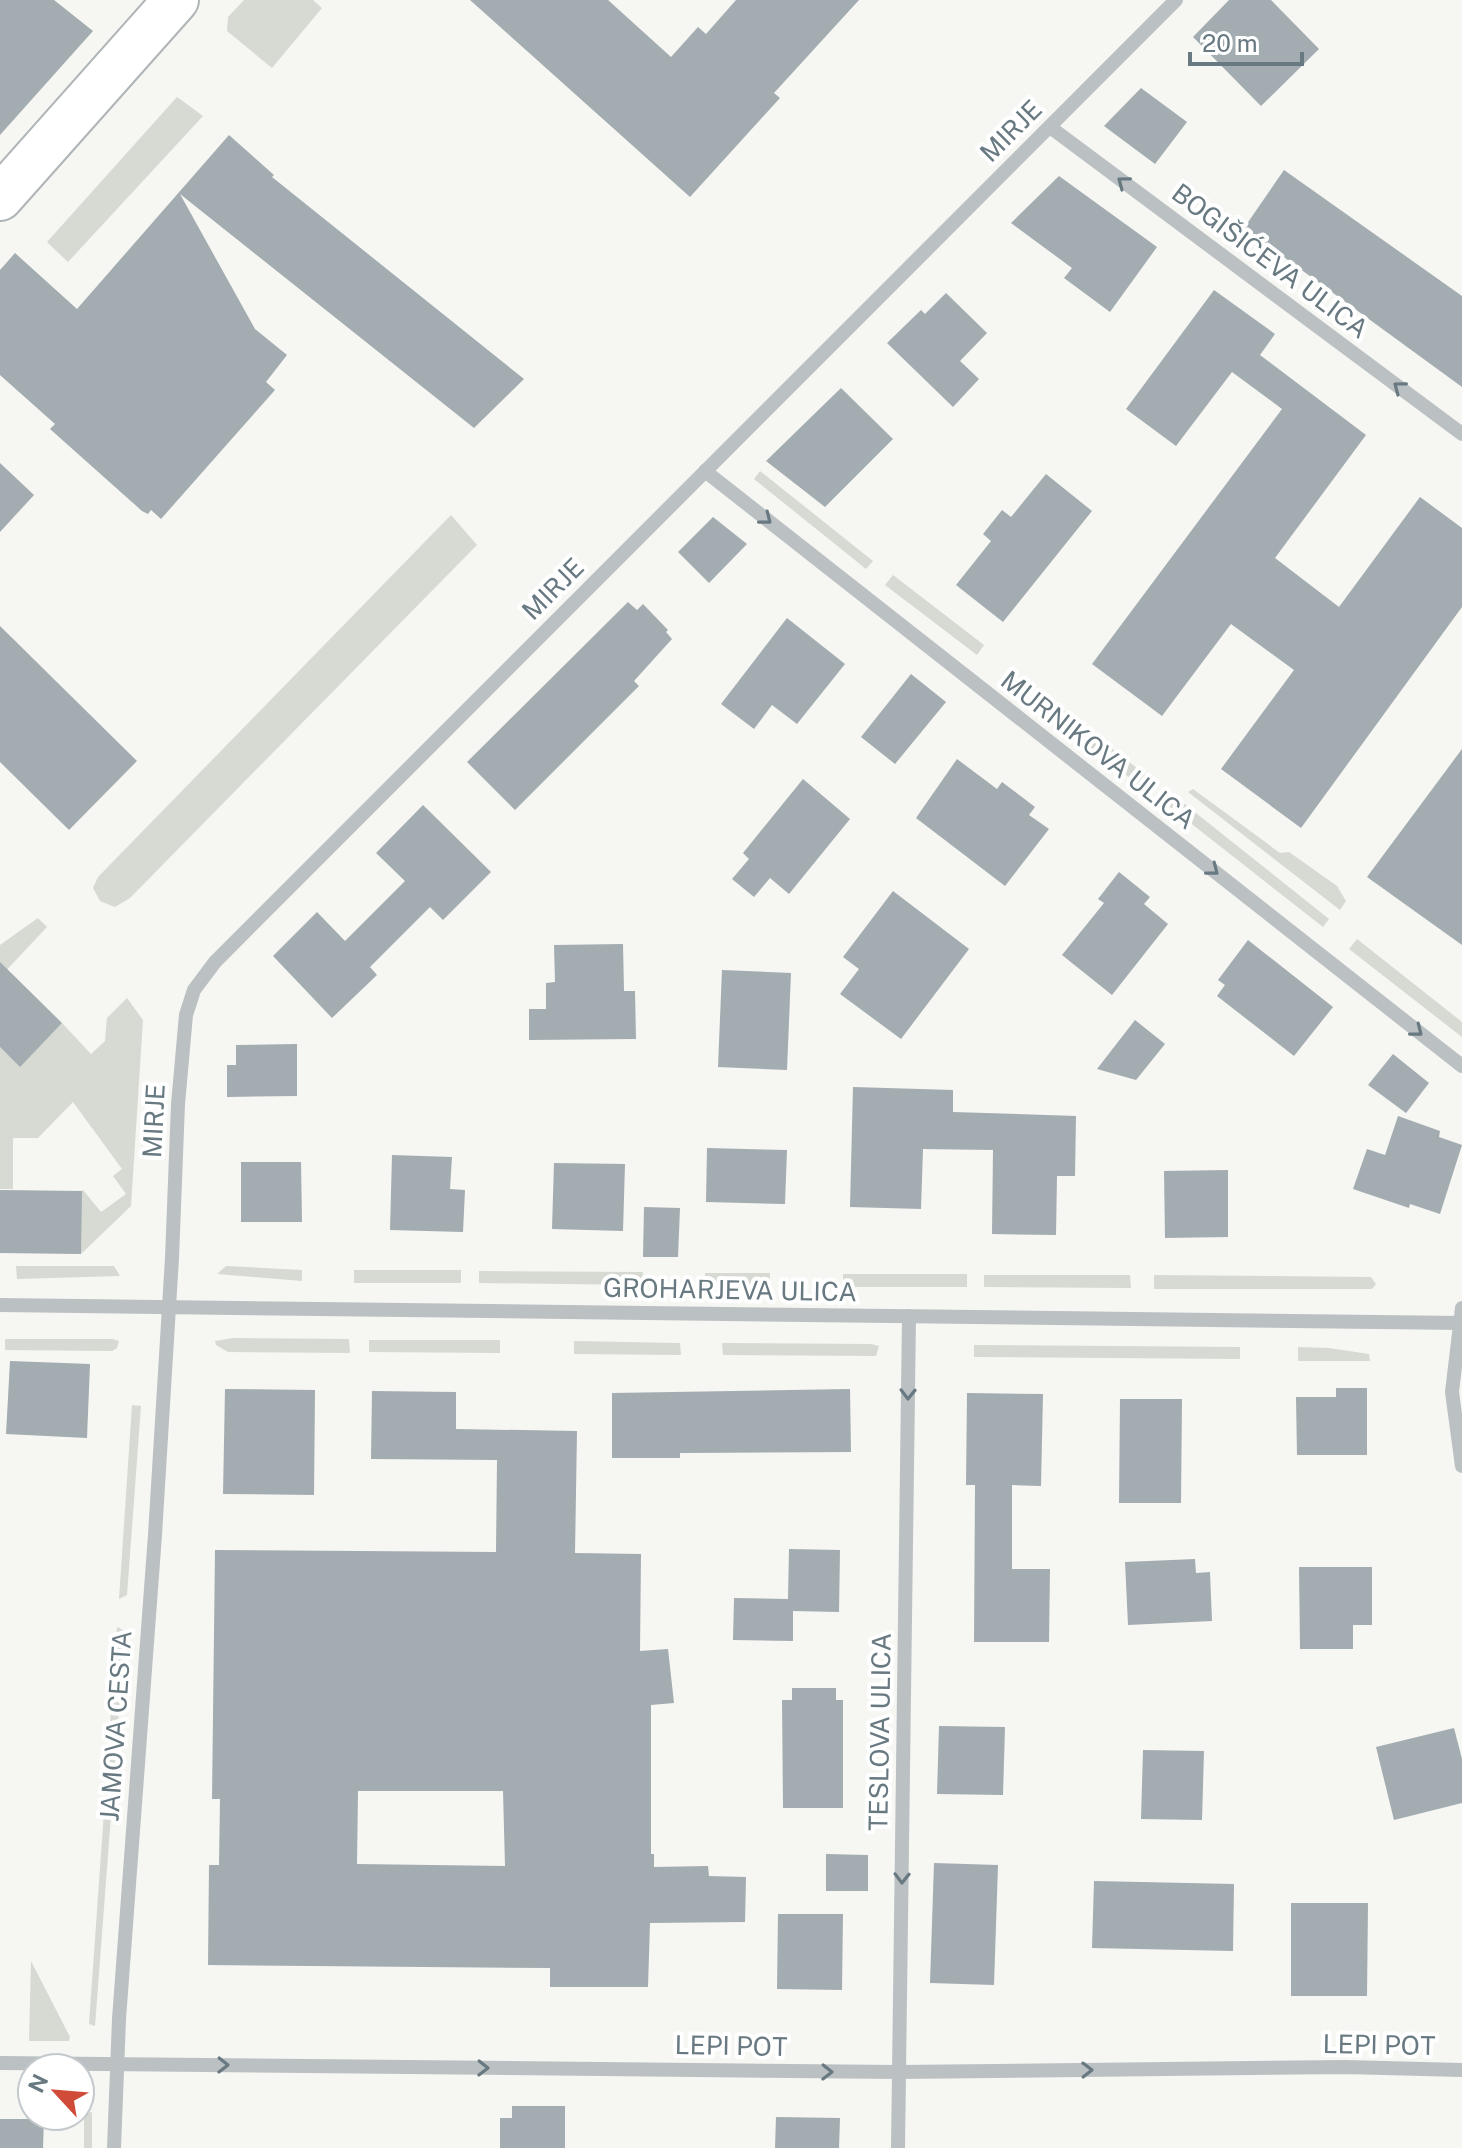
<svg xmlns="http://www.w3.org/2000/svg" width="1462" height="2148" font-family="'Public Sans',sans-serif">
  <style>
    .green { fill: #d6dad3 }
    .building { fill: #a3acb0; fill-rule: evenodd }
    .lines { fill: none; stroke-linecap: round; stroke-linejoin: round }
    .major-casing { stroke: #afb5b7; stroke-width: 48 }
    .minor { stroke: #bbc0c3; stroke-width: 14 }
    .major { stroke: #fff; stroke-width: 44 }
    .oneway { stroke: #687981 }
    .labels { text-anchor: middle; stroke-width: 8; stroke-linejoin: round; paint-order: stroke }
    .street-label { font-size: 26px; fill: #687981; stroke: #fff }
  </style>
  <rect width="100%" height="100%" fill="#f6f6f3"/>
  <g class="green">
    <path d="M244,0H313L322,8L272,68L227,31L228,17Z"/>
    <path d="M177,97L203,116L68,262L47,242Z"/>
    <path d="M760,471L873,561L866,569L754,479Z"/>
    <path d="M451,515L477,545L130,898L115,907L100,901L93,888L98,877Z"/>
    <path d="M893,575L984,645L977,655L885,585Z"/>
    <path d="M1059,707L1152,780L1144,789L1052,717Z"/>
    <path d="M1193,789L1280,853L1289,852L1337,886L1346,901L1340,910L1188,792Z"/>
    <path d="M1172,794L1329,919L1323,927L1165,803Z"/>
    <path d="M38,918L47,927L0,977V945Z"/>
    <path d="M1357,939L1462,1022V1037L1349,949Z"/>
    <path d="M127,998L143,1020L131,1206L81,1254V1191L83,1190L101,1212L126,1194L113,1176L122,1169L73,1102L38,1138H13V1189H0V1047L20,1066L62,1023L91,1054L105,1041L107,1018Z"/>
    <path d="M16,1266H114L120,1276L17,1279Z"/>
    <path d="M226,1266L302,1270V1281L217,1274Z"/>
    <rect x="354" y="1270" width="107" height="13"/>
    <path d="M479,1271L643,1272L642,1285L479,1283Z"/>
    <path d="M705,1273H770V1286L705,1285Z"/>
    <rect x="843" y="1274" width="124" height="13"/>
    <path d="M984,1275H1130L1131,1288L984,1287Z"/>
    <path d="M1154,1275L1371,1277L1376,1284L1372,1289H1154Z"/>
    <path d="M233,1338L349,1339L350,1353L228,1352L216,1345L215,1341Z"/>
    <path d="M5,1339H113L119,1341L117,1348L112,1351L5,1350Z"/>
    <path d="M369,1340H500V1353L369,1352Z"/>
    <path d="M574,1341L680,1343L681,1355L574,1354Z"/>
    <path d="M722,1343L871,1344L879,1346L876,1356L723,1355Z"/>
    <path d="M974,1345L1240,1347V1359L974,1357Z"/>
    <path d="M1298,1347L1329,1348L1369,1354L1370,1361H1298Z"/>
    <path d="M132,1405L141,1406L127,1595L119,1599Z"/>
    <path d="M117,1627L125,1631L95,2026L89,2024Z"/>
    <path d="M31,1961L70,2037L69,2041H29Z"/>
    <path d="M92,2112V2148H84V2113Z"/>
  </g>
  <g class="building">
    <path d="M0,0H54L93,31L0,135Z"/>
    <path d="M470,0H608L671,57L698,27L706,34L736,0H859L774,93L780,98L690,197Z"/>
    <path d="M1229,0H1271L1319,49L1261,106L1193,37Z"/>
    <path d="M1141,88L1187,122L1155,164L1104,126Z"/>
    <path d="M229,135L274,175L272,177L524,379L474,428L180,194L255,329L287,355L266,382L275,390L161,519L151,510L148,514L142,511L50,429L55,424L0,375V270L15,253L77,309Z"/>
    <path d="M1284,170L1462,296V387L1244,228Z"/>
    <path d="M1059,176L1157,247L1110,312L1064,278L1072,268L1011,223Z"/>
    <path d="M1214,290L1275,334L1260,355L1366,435L1275,558L1339,607L1420,497L1462,528V607L1301,828L1221,769L1294,670L1231,624L1162,716L1092,664L1282,409L1232,372L1176,446L1126,409Z"/>
    <path d="M946,293L987,333L960,361L979,379L953,407L887,343L921,310L925,314Z"/>
    <path d="M841,388L893,439L825,507L766,461Z"/>
    <path d="M0,463L34,495L0,532Z"/>
    <path d="M1046,474L1092,511L1003,622L956,585L991,541L983,534L1002,510L1011,517Z"/>
    <path d="M713,517L747,544L709,583L678,552Z"/>
    <path d="M628,602L637,610L643,604L668,630L666,632L672,639L634,681L639,686L515,810L467,762Z"/>
    <path d="M787,618L845,664L797,724L772,705L754,729L721,704Z"/>
    <path d="M0,626L137,761L69,830L0,762Z"/>
    <path d="M911,674L946,702L895,764L861,737Z"/>
    <path d="M1462,749V945L1367,877Z"/>
    <path d="M957,759L997,789L1002,782L1035,807L1029,815L1049,829L1005,886L916,818Z"/>
    <path d="M803,779L850,819L789,894L770,878L754,897L732,879L749,859L743,853Z"/>
    <path d="M423,805L491,872L443,920L430,907L370,967L377,975L332,1018L273,956L317,912L345,941L405,881L376,853Z"/>
    <path d="M1119,872L1150,897L1144,904L1168,924L1112,995L1062,955L1104,903L1098,899Z"/>
    <path d="M893,891L969,949L901,1039L840,994L859,969L843,957Z"/>
    <path d="M1248,940L1333,1007L1294,1056L1217,996L1225,985L1218,980Z"/>
    <path d="M623,944L624,991H635L636,1039L529,1040V1009H546V983L555,982L554,945Z"/>
    <path d="M0,962L62,1023L20,1067L0,1047Z"/>
    <path d="M722,970L791,973L787,1070L718,1067Z"/>
    <path d="M1135,1020L1165,1044L1136,1080L1097,1069Z"/>
    <path d="M297,1044V1096L227,1097V1065H236V1045Z"/>
    <path d="M1393,1054L1429,1083L1406,1113L1368,1085Z"/>
    <path d="M853,1087L953,1090V1112L1076,1116L1075,1176H1057L1056,1235L992,1234L993,1150L923,1149L921,1209L850,1207Z"/>
    <path d="M1398,1116L1440,1131L1439,1137L1462,1145L1440,1214L1410,1204L1409,1208L1353,1189L1367,1149L1385,1155Z"/>
    <path d="M707,1148L787,1150L785,1204L706,1202Z"/>
    <path d="M392,1155L452,1157L450,1189L465,1190L463,1232L390,1230Z"/>
    <path d="M241,1162H301L302,1222H241Z"/>
    <path d="M554,1163L625,1164L623,1231L552,1229Z"/>
    <path d="M1228,1170V1237L1165,1238L1164,1171Z"/>
    <path d="M0,1190L82,1191L81,1254L0,1253Z"/>
    <path d="M644,1207L680,1208L678,1257H643Z"/>
    <path d="M10,1361L90,1364L87,1438L6,1434Z"/>
    <path d="M1336,1388H1367V1455H1297L1296,1397H1336Z"/>
    <path d="M225,1389L315,1390L314,1495L223,1494Z"/>
    <path d="M850,1389L851,1452L680,1453V1458H612V1393Z"/>
    <path d="M372,1391L456,1392V1429L577,1431L575,1553L641,1554L640,1651L668,1649L674,1703L651,1705V1854H654V1867L708,1866L709,1876L746,1877L745,1922L650,1923L648,1987H550V1968L208,1965L209,1865H219L220,1799H212L215,1550L496,1552L497,1460L371,1459ZM358,1791H503L505,1866L357,1864Z"/>
    <path d="M967,1393L1043,1394L1041,1486L1012,1485V1569H1050L1049,1642H974L975,1485H966Z"/>
    <path d="M1120,1399H1182L1181,1503H1119Z"/>
    <path d="M789,1549L840,1550L839,1612L793,1611V1641L733,1640L734,1598L788,1599Z"/>
    <path d="M1195,1559L1196,1573L1210,1572L1212,1621L1128,1625L1125,1562Z"/>
    <path d="M1299,1567H1372V1625H1353V1649H1300Z"/>
    <path d="M792,1688H836V1700H843V1808H783L782,1700H792Z"/>
    <path d="M939,1726L1005,1727L1003,1795L937,1794Z"/>
    <path d="M1454,1728L1462,1759V1803L1394,1820L1376,1747Z"/>
    <path d="M1143,1750L1204,1751L1202,1820L1141,1819Z"/>
    <path d="M826,1854L868,1855V1891H826Z"/>
    <path d="M934,1863L998,1865L994,1985L930,1983Z"/>
    <path d="M1094,1881L1234,1884L1233,1951L1092,1948Z"/>
    <path d="M1291,1903H1368L1367,1996H1291Z"/>
    <path d="M778,1914H843L842,1990L777,1989Z"/>
    <path d="M512,2106H565V2148H500V2118H512Z"/>
    <path d="M776,2117L840,2118L839,2148H775Z"/>
    <path d="M0,2119H44L43,2148H0Z"/>
  </g>
  <g class="lines">
    <defs>
      <path id="major" d="M0,198L176,0"/>
    </defs>
    <use href="#major" class="major-casing"/>
    <g class="minor">
      <path d="M1050,127L1462,434"/>
      <path d="M705,471L1462,1066"/>
      <path d="M0,1305L1462,1323"/>
      <path d="M1462,1308L1452,1392L1462,1466"/>
      <path d="M0,2063L899,2072L1345,2067L1462,2070"/>
      <path d="M114,2148L119,2019L155,1535L172,1258L178,1104L186,1015L194,990L215,962L1176,0"/>
      <path d="M898,2148L909,1316"/>
    </g>
    <use href="#major" class="major"/>
  </g>
  <defs><path id="oneway-chevron" d="M-2-3.5L2.5 0L-2 3.5" fill="none" stroke-width="1.6" stroke-linecap="round" stroke-linejoin="round" transform="scale(2)"/></defs>
  <g class="oneway">
    <use href="#oneway-chevron" transform="translate(1123 182) rotate(-143)"/>
    <use href="#oneway-chevron" transform="translate(1399 387) rotate(-143)"/>
    <use href="#oneway-chevron" transform="translate(766 519) rotate(38)"/>
    <use href="#oneway-chevron" transform="translate(1213 870) rotate(38)"/>
    <use href="#oneway-chevron" transform="translate(1417 1031) rotate(38)"/>
    <use href="#oneway-chevron" transform="translate(908 1394) rotate(91)"/>
    <use href="#oneway-chevron" transform="translate(902 1878) rotate(91)"/>
    <use href="#oneway-chevron" transform="translate(223 2065) rotate(1)"/>
    <use href="#oneway-chevron" transform="translate(483 2068) rotate(1)"/>
    <use href="#oneway-chevron" transform="translate(1087 2070) rotate(-1)"/>
    <use href="#oneway-chevron" transform="translate(827 2072) rotate(1)"/>
  </g>
  <g class="labels">
    <g class="street-label">
      <text transform="translate(1011 131) rotate(-45)" y="9">MIRJE</text>
      <text transform="translate(1270 261) rotate(37)" y="9">BOGIŠIĆEVA ULICA</text>
      <text transform="translate(553 589) rotate(-45)" y="9">MIRJE</text>
      <text transform="translate(1098 750) rotate(38)" y="9">MURNIKOVA ULICA</text>
      <text transform="translate(154 1121) rotate(-87)" y="9">MIRJE</text>
      <text transform="translate(730 1290) rotate(1)" y="9">GROHARJEVA ULICA</text>
      <text transform="translate(116 1726) rotate(-86)" y="9">JAMOVA CESTA</text>
      <text transform="translate(880 1732) rotate(-89)" y="9">TESLOVA ULICA</text>
      <text transform="translate(1379 2045) rotate(1)" y="9">LEPI POT</text>
      <text transform="translate(731 2046) rotate(1)" y="9">LEPI POT</text>
    </g>
  </g>
  <g transform="translate(56 2092) rotate(296)"><circle r="38" fill="#ffffff" stroke="#c3c9cd" stroke-width="2"/>
  <path d="M0-6L14 30L0 20L-14 30Z" fill="#d14b39"/>
  <text y="-12" font-size="22" font-weight="bold" text-anchor="middle" fill="#687981">N</text>
  </g>
  <path d="M1190 52v12h112v-12" fill="none" stroke="#687981" stroke-width="4"/>
  <text x="1202" y="52" font-size="24" fill="#687981" stroke="#ffffff" stroke-width="6" paint-order="stroke">20 m</text>
</svg>
